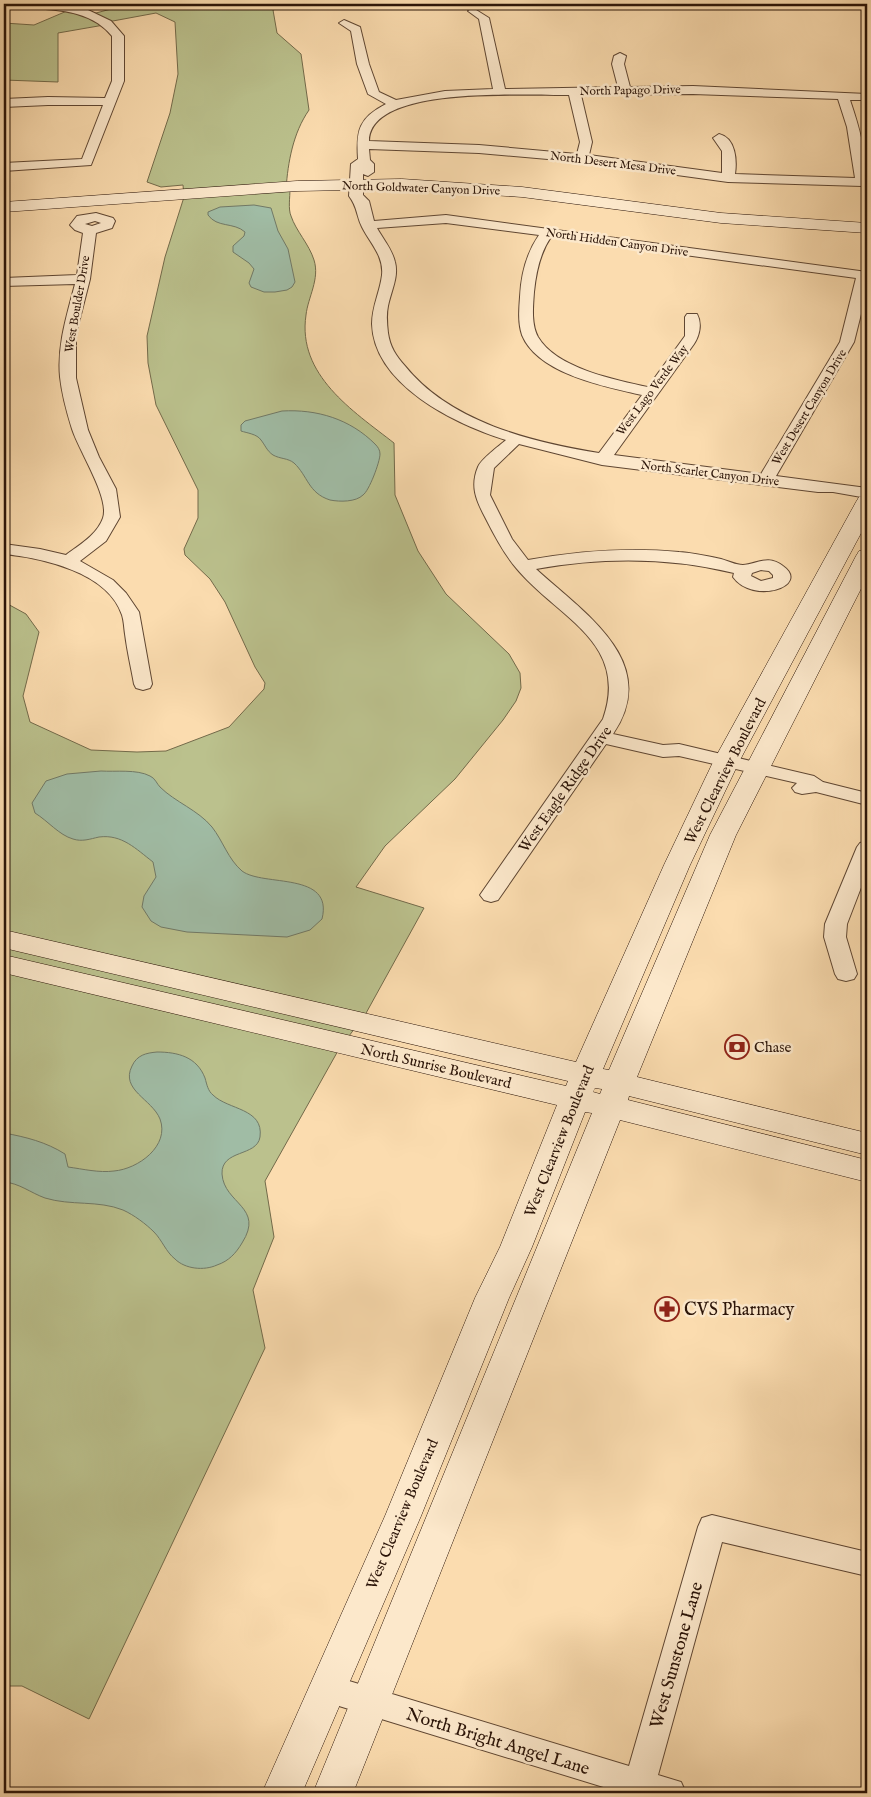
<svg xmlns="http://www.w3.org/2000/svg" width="871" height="1797" font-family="'IM FELL English',serif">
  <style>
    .green { fill: #bbc18d; stroke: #736a4a }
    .water { fill: #a0bca5; stroke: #717966 }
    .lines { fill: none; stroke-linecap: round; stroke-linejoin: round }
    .street-casing { stroke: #5f4632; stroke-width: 2 }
    .secondary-casing { stroke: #2b1408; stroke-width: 1 }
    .street { fill: #fce8cb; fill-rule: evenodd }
    .secondary { fill: #fce8cb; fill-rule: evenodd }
    .labels { text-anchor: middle; stroke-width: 5; stroke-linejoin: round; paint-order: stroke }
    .far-street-label { font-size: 12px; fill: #2b1408; stroke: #fce8cb }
    .street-label { font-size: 15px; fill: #2b1408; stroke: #fce8cb }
    .poi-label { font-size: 15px; fill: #2b1408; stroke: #fce8cb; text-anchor: start }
    .near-poi-label { font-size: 18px; fill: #2b1408; stroke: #fce8cb; text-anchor: start }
    .near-street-label { font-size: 18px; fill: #2b1408; stroke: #fce8cb }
  </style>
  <rect width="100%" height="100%" fill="#fbdcaf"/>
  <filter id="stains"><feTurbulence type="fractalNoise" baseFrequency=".004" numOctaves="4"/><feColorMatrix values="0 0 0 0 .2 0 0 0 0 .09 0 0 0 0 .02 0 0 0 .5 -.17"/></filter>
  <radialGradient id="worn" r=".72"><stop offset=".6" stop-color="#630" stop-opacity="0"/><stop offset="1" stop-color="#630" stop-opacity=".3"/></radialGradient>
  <path class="green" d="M130,4H293L273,10L277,33L301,54L309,110C293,133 288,162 286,189H290C290,197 288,209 291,216C296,231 309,244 314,260C320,279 308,297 306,315C297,375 353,411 394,443L395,495L418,551L446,594L509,654L520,673L521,688L516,701L503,720L455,779L385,846L356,887L424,908L365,1015L339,1049L265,1181L274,1237L253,1290L265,1348L89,1719L22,1686H4V602L26,614L39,632L23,696L30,722L91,750L137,752L166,751L229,727L264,689L265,683L255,667L225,602L210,579L185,555L184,549L198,518V490L156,405L148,363L147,336L165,257L184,197L183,185L161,187L147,182L170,113L178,74L175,22L156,13L102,23L104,25L58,33V82L4,80V23L34,25L74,8L96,13Z"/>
  <g class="water">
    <path d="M254,205L271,208L278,231L288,249L295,282L292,287L287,290L275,292H264L251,287L249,283L254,269L249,263L233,252V246L244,236L245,232C234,222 217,228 208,215V212L220,207Z"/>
    <path d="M282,411C317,409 350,419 375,444C378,447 380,450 380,454C380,462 369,491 363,495C356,502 340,502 330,500C308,493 308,476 294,463C288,458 280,459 273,455C267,451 265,445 261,440C257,434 247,433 241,431V425L245,421Z"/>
    <path d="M101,771C115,772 137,769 150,776C155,778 157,784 160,787C175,802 198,810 212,827C223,841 228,859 242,871C263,887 334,871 322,919L310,930L287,937L187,932L161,927L151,921L142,907L144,896L156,877L153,862C136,849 122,834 99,837C90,839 82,842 73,839C59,835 48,821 35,813L32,803L46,781L67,774Z"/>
    <path d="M157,1052C178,1052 197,1057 205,1078C207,1085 208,1091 213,1095C228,1110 264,1108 260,1137C257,1157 221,1149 222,1174C224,1204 265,1207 242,1243C236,1253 229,1261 217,1265C204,1271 185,1269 175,1259C166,1252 162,1240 154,1232C146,1224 134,1215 123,1210C98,1200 71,1206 45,1198C31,1193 19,1183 4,1182V1133C26,1137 46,1142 65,1154L68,1167C83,1169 99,1173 114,1171C138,1169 170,1146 160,1119C152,1099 120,1090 132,1066C137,1055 146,1053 157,1052Z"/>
  </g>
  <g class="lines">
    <defs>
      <g id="street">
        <path d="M17,4H61L88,10L111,21L124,36V81L91,165L4,171V163L82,159L103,105H48L4,107V99L48,97L105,98L112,81V36C90,9 55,10 22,7Z"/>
        <path d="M473,8L489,18L505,89L618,87L612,64L614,56L620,53L626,56L624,64L630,87L693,86L867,94V100H850C859,126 867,155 867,184L862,186L728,182L582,162L479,153L369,149L370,160L374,164V172L368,176L363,174V195L369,201L374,221L446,215L867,272V290L854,342L776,476L867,488V498L833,492H818L602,465L519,444L494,468L490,495L512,539L528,560C578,551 628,547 679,552C693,553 707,556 721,559C728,561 736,565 743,565C757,564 768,554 783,566C811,586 753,605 733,577L734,573C668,557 603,557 536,569C584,613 662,662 613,734L663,745L679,744L814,776L823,782L867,793V805L816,792L802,794L795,792L792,788L797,783L679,756L663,757L606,744L498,900L491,902L484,900L480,895L603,719C630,642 558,618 517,569C504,554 494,535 485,517C476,500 470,486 478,467C481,459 499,446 506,440C455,424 374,385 372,324C372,306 380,292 382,275C384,256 370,243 362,227C356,215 358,208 349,196L351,164L358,159C356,130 359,118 386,104L368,94L357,64L351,31L339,23L344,20L360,27L369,64L379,92L396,100L445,91L493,89L479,19L468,11ZM693,94L838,99L847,127L855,178L735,174C737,161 736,138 719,134L713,138L722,151V173L589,155L592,142L581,95ZM569,95L580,142L577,154L479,145L369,141C370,84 529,96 569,95ZM446,223L539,235C526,254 521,275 520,297C519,310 518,323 522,335C538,374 606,387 642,395L599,453C531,442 450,422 405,366C396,356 390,347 388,333C387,324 386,315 388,306C391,291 399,277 395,262C392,249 383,239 377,228ZM551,237L856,278L840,342L761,474L614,455L694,344C700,335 702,323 697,314H687L685,317V336L648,387C615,380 556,368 538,337C531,324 533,306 534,292C536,272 540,253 551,237ZM761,570L769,571L773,575V578L761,581L751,576L752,573Z"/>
        <path d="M96,213L113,218L115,221L112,228L96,233L90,279L76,334V378L88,430L99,457L116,489L120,517L106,541L80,561L113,580L126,593L139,612L152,684L150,688L143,690L136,688L134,684C131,667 127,651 125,634C124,628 124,621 122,615C108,572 42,558 4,554V544L40,549L66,555C79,545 97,535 103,518C110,498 79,451 72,429C67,413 62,395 60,377C57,345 67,315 75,284L4,286V278L77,275L83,233L75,230L70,225L77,216ZM95,221L101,223L92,226L85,224Z"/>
        <path d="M867,841V872L847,924L846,937L857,974L854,979L846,981L838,979L835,974L824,937L825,924L857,847L860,843Z"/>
        <path d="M712,1515L867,1552V1576L722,1542L658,1775L681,1782L686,1793H623L326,1702L315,1698L311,1688L315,1678L326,1674L629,1766L698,1527L702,1518Z"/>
      </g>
      <g id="secondary">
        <path d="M402,179L522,187L721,213L867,223V233L721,223L522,197L402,189L297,191L4,212V202L297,181Z"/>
        <path d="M867,496V522L740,760L690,865L603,1069L609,1070L710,835L856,556L859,551L867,549V577L736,835L637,1077L867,1133V1155L629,1096L628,1100L867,1160V1182L620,1120L353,1793H313L592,1113L585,1112L532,1247L509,1298L421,1516L302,1793H262L385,1516L475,1298L500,1247L557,1105L4,973V955L566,1086L568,1081L4,948V930L576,1062L664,865L714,760L856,502L859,497ZM595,1088L602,1089L600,1094L593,1092Z"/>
      </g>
    </defs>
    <use href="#street" class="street-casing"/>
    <use href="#secondary" class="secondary-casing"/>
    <use href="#street" class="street"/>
    <use href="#secondary" class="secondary"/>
  </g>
  <defs>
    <symbol id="bank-ring" viewBox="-11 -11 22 22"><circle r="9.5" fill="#fce8cb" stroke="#8f2418" stroke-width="1.5"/><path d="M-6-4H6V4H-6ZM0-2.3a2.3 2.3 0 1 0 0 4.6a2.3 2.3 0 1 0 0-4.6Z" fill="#8f2418"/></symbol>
    <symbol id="pharmacy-ring" viewBox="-11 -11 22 22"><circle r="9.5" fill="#fce8cb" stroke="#8f2418" stroke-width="1.5"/><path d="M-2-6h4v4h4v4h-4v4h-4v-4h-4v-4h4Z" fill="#8f2418"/></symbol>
  </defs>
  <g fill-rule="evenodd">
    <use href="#bank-ring" x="723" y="1033" width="28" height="28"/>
    <use href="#pharmacy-ring" x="653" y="1295" width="28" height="28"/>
  </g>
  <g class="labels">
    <g class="far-street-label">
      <text transform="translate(630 90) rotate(-1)" y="4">North Papago Drive</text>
      <text transform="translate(613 163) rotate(7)" y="4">North Desert Mesa Drive</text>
      <text transform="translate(421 188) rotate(2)" y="4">North Goldwater Canyon Drive</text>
      <text transform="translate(617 242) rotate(8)" y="4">North Hidden Canyon Drive</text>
      <text transform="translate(77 304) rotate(-80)" y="4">West Boulder Drive</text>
      <text transform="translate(652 390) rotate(-53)" y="4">West Lago Verde Way</text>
      <text transform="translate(809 407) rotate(-59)" y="4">West Desert Canyon Drive</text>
      <text transform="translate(710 473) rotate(7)" y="4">North Scarlet Canyon Drive</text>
    </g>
    <g class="street-label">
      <text transform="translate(725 771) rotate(-63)" y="5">West Clearview Boulevard</text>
      <text transform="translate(565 789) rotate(-55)" y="5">West Eagle Ridge Drive</text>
      <text transform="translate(436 1066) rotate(13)" y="5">North Sunrise Boulevard</text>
      <text transform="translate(559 1141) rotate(-68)" y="5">West Clearview Boulevard</text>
      <text transform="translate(402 1514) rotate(-67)" y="5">West Clearview Boulevard</text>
    </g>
    <g class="poi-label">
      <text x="754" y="1052">Chase</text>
    </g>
    <g class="near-poi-label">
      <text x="684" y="1315">CVS Pharmacy</text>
    </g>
    <g class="near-street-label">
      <text transform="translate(676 1655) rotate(-74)" y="6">West Sunstone Lane</text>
      <text transform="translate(498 1741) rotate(17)" y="6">North Bright Angel Lane</text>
    </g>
  </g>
  <rect width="871" height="1797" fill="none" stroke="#fbdcaf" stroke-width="20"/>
  <rect x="5" y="5" width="861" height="1787" fill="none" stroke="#2b1408" stroke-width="2.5"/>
  <rect x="10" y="10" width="851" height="1777" fill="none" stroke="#2b1408"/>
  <rect width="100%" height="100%" filter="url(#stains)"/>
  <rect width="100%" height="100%" fill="url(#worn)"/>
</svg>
